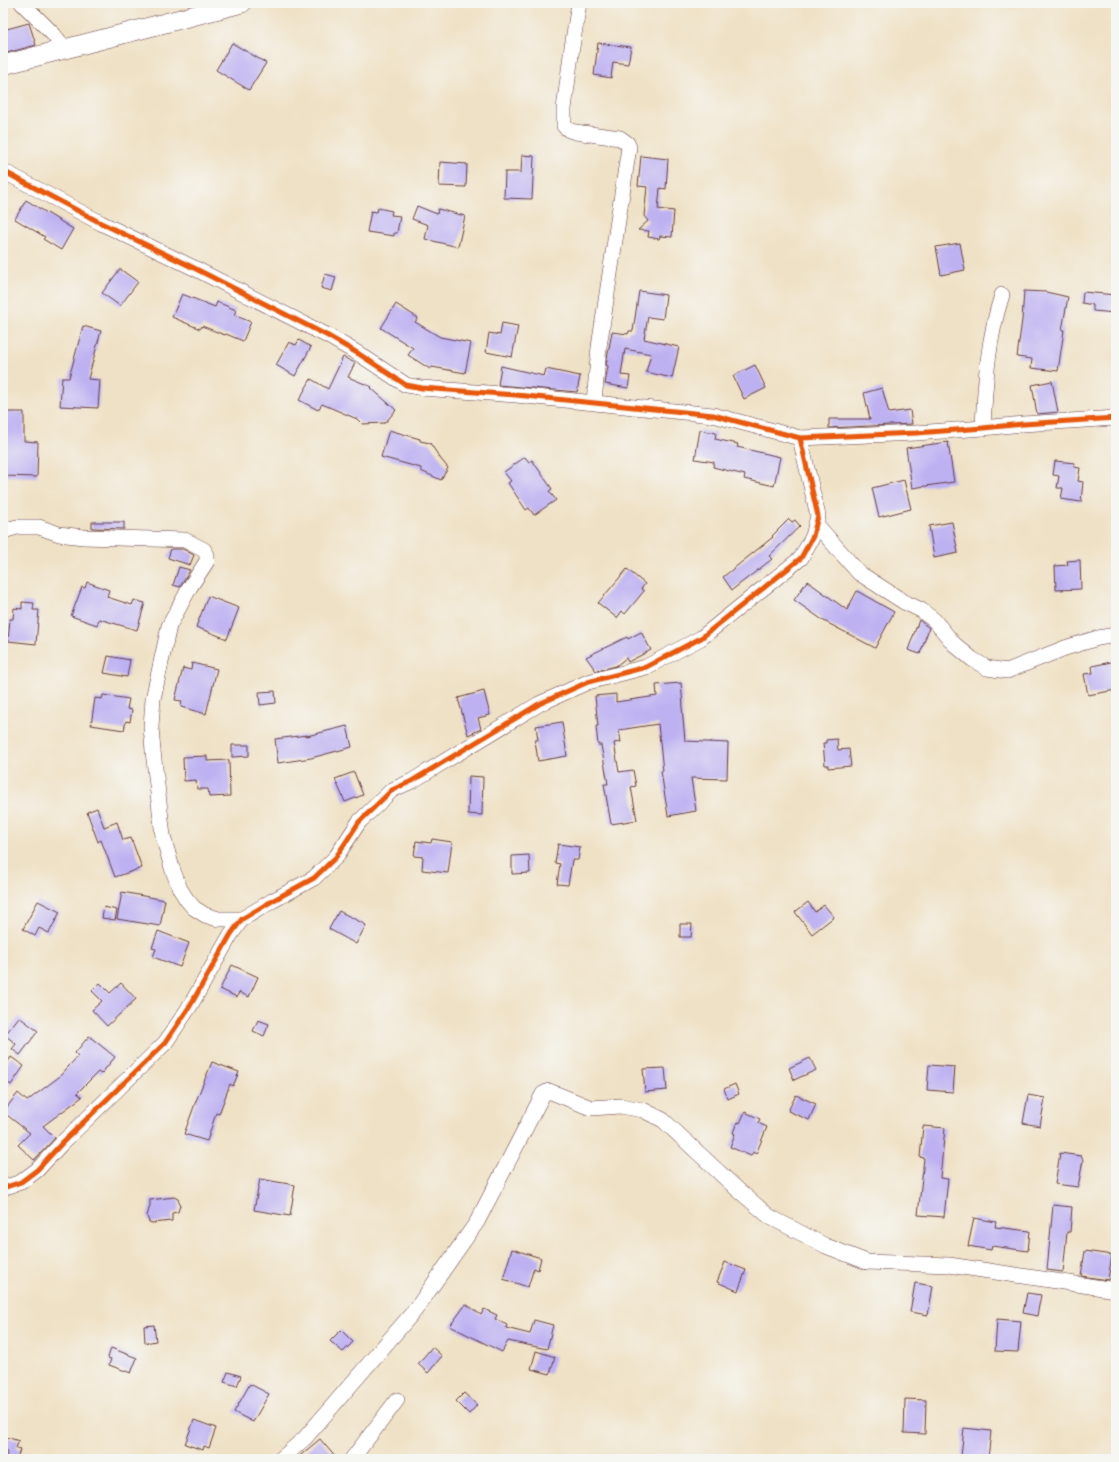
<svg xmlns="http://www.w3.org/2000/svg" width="1119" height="1462" font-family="'Balsamiq Sans',sans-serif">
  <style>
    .building { fill: #bdb1f2 }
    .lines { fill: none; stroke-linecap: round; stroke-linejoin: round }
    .minor-casing { stroke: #633c42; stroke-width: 16 }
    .tertiary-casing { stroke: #633c42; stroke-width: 20 }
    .minor { stroke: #fff; stroke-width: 15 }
    .tertiary { stroke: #fff; stroke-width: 19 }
    .cycleway-casing { stroke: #f6f6f2; stroke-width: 8 }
    .cycleway { stroke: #e8590c; stroke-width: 5 }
  </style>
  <rect width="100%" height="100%" fill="#f6f6f2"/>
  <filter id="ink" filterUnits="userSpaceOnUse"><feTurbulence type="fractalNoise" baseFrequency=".025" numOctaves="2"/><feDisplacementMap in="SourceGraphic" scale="8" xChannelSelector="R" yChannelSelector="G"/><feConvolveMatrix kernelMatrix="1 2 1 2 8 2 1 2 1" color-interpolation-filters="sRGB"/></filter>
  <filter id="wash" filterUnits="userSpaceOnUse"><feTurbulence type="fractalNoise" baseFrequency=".012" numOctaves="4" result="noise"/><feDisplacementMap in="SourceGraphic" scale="16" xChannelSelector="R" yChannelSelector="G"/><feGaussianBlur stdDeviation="0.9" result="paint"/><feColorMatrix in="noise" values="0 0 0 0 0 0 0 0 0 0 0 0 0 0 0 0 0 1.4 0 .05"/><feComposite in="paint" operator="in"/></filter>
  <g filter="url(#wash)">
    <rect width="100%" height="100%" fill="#efe1c5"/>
    <g id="blocks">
      <g class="building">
        <path d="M29,23L36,45L3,54V30Z"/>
        <path d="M232,43L266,63L249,90L216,70Z"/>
        <path d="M598,43L631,47L628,64L613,62L611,78L594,75Z"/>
        <path d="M522,155L534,156L532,199L504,198L505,172H521Z"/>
        <path d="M641,156L668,159L666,189L660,188L658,209L674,211L672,237L660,236L659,239L648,237L649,231L638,230L648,221L644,216L647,187L638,186Z"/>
        <path d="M440,162L467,164L466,187L439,186Z"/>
        <path d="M26,200L73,229L61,250L43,239L45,237L15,219Z"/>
        <path d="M417,206L437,214L438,209L465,216L458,247L425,239L428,225L412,219Z"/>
        <path d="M378,208L392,211L391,215L400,216L397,233H394V236L367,232L371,211L377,212Z"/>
        <path d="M960,243L965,270L941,275L936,247Z"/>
        <path d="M120,269L138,282L120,306L102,293Z"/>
        <path d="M325,274L336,277L332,291L321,288Z"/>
        <path d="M639,291L666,295L663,319L648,317L644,339L679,347L672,378L646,372L651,354L625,349L621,375L630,376L628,388L605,384L608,366L606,365L607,359L612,332L628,334L629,331H633Z"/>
        <path d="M1024,291L1046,292L1068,297L1062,330H1064L1058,371L1031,368L1032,359L1017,357L1022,320Z"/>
        <path d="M1083,292L1116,295V313L1093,311V305L1082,303Z"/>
        <path d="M182,294L215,307L217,302L236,310L234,315L251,322L243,341L226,334L225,335L217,332L202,326L200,329L172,317Z"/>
        <path d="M396,304L418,318L415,322L440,337L471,343L465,373L432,367L430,369L408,355L413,348L381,328Z"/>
        <path d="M502,323L518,326L512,357L486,352L489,333L500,335Z"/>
        <path d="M83,326L101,331L88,379L100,380L98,408L60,406L62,378H69Z"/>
        <path d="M299,340L311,347L295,376L276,365L289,342L296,345Z"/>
        <path d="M343,357L355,363L348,377L372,387L371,388L396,410L385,423L362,424L357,419L322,404L318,410L299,400L311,379L328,389Z"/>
        <path d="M755,365L766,388L744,399L733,376Z"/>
        <path d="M501,366L544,376L546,369L580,376L577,392L498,385Z"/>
        <path d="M1052,381L1058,412L1037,414L1032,385Z"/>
        <path d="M882,388L889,413L910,410L912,424L829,428V419H870L864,393Z"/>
        <path d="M3,412H24V441L38,442L37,477L3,476Z"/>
        <path d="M389,430L420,439V441L430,443L440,458L448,468L441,480L421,471V468L381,457Z"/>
        <path d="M700,430L716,433L715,439L738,444L737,447L780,457L774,486L744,479L745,475L713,467L714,462L695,459Z"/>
        <path d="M948,442L954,482L912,488L906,448Z"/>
        <path d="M525,457L529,462L532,460L552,489L549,491L556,500L534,515L529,508L526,510L508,483L511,481L504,472Z"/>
        <path d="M1055,461L1075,463L1074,467L1080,468L1078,481L1083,482L1081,502L1061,499L1063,488H1057L1059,476L1053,475Z"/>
        <path d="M904,480L911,509L879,517L872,488Z"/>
        <path d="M789,519L792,522L795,520L800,526L769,556L772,559L732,590L723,577L773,537L772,536Z"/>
        <path d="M92,522H124V529L92,528Z"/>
        <path d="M952,522L958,553L934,558L929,526Z"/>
        <path d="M171,549H183L194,555L190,565L168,558Z"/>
        <path d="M1080,560L1081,589L1056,590L1055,566L1068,565L1067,561Z"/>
        <path d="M179,567L190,570L180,587L173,585Z"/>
        <path d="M627,569L645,584L641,589L644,591L625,614L622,611L617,618L598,603Z"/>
        <path d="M807,581L847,610L857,591L894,612L875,648L824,621L794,600Z"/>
        <path d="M87,582L109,590L107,597L132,605L134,600L145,603L137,630L99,619L97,625L71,616L82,587L85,588Z"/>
        <path d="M208,596L239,608L227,639L196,627Z"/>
        <path d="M22,602L34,603L33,610H39L36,644L8,641L10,619H13L14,608L22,609Z"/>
        <path d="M919,620L929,628L920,654L908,650Z"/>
        <path d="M641,632L651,650L628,662L626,658L616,666L596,671L586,657L627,637L628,639Z"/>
        <path d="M108,656L130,660L127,677L104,673Z"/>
        <path d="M1116,661V690L1088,695L1084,674L1093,673L1092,666Z"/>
        <path d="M192,663L217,669L206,714L181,707L182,701L175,700L183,668L191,670Z"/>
        <path d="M681,683L683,706L682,707L685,741L728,743L727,779L691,778L696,811L668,816L661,771H663L658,724L619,730L621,742L614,743L619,772L633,770L636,786L631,787L637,820L611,824L604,784H608L601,745H598L596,726H598L595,696L616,694V702L657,696L656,685Z"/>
        <path d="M275,691L276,703L260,705L259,692Z"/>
        <path d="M484,691L490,715L478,718L481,729L468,735L458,698Z"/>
        <path d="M103,695L129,699L127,709L132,710L130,722L126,721L124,730L91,725L95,698L102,699Z"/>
        <path d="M562,722L567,756L538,761L535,740H538L536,726Z"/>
        <path d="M347,726L352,747L311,758L278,763L275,739L307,735V736Z"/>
        <path d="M837,739L838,750L849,749L851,766L828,768V765H825L823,743H826V740Z"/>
        <path d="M232,745H249V756L232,757Z"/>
        <path d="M207,756V761L229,760L230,796L209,797L208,789H197L196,780L184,781L183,757Z"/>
        <path d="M354,772L363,795L345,802L335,779Z"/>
        <path d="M469,776L483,777L482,815L468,814Z"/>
        <path d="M97,808L104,827L117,822L123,840L131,838L142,868L115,877L101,840L98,842L87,812Z"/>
        <path d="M432,839L452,842L448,873L422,870L423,857L414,856L416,841L431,843Z"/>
        <path d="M558,844L580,847L578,860H572L568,885L557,884L560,864L555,863Z"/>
        <path d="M529,855L530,873L512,874V856Z"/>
        <path d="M122,892L165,900L160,926L117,919Z"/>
        <path d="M38,901L60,912L49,933L39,928L35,936L23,929Z"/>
        <path d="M808,902L815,912L824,905L834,917L812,934L795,912Z"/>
        <path d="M104,907L117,910L115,920L102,918Z"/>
        <path d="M339,911L366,925L356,944L329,929Z"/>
        <path d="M680,924H692L691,937H680Z"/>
        <path d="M158,931L189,943L180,967L153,957L156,949L152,948Z"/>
        <path d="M232,965L258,977L249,997L239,992L237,997L220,989Z"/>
        <path d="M100,983L110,993L121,983L136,999L107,1026L92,1010L102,1001L92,991Z"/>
        <path d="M19,1017L38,1031L20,1055L12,1049L16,1044L5,1035Z"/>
        <path d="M258,1020L269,1024L264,1036L253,1031Z"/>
        <path d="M89,1036L115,1057L101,1074L98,1072L77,1093L82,1097L43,1126L55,1138L34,1160L18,1145L30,1133L3,1112L18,1093L27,1101L59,1077L78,1056L75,1053Z"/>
        <path d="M11,1057L24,1066L11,1085L3,1079V1069Z"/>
        <path d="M810,1058L816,1070L794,1080L789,1068Z"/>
        <path d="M212,1062L239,1072L233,1086L230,1084L219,1114L216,1113L207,1141L184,1134L196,1101Z"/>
        <path d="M929,1065L955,1067L953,1092L927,1090Z"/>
        <path d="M665,1068L667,1090L645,1092L643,1069Z"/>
        <path d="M735,1084L739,1094L728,1099L724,1089Z"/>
        <path d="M796,1095L816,1104L809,1120L788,1111Z"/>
        <path d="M1028,1095L1045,1098L1040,1126L1023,1123Z"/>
        <path d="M745,1112L760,1119L758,1123L767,1127L756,1154L753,1152L751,1156L730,1147L735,1134L733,1133L737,1122L740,1123Z"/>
        <path d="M923,1126L945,1128L940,1178L948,1179L944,1217L918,1215L924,1158L920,1157Z"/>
        <path d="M1060,1153L1081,1156L1083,1160L1078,1187L1055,1184Z"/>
        <path d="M260,1179L295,1185L290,1216L254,1210Z"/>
        <path d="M174,1197L178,1199L180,1205L178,1212L172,1213V1221L152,1223L149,1222L147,1216L150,1206V1200Z"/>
        <path d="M1053,1205L1072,1207L1070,1232H1067L1063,1272L1047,1270Z"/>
        <path d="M974,1218L996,1222L995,1227L1030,1231L1028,1251L992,1246L991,1250L968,1246Z"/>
        <path d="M512,1249L541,1258L538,1270L534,1268L528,1287L503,1279Z"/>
        <path d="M1085,1251L1112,1255L1108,1280L1081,1276Z"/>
        <path d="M725,1262L746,1270L738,1291L717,1282Z"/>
        <path d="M915,1283L933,1286L928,1315L910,1312Z"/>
        <path d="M1027,1293L1041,1295L1037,1316L1023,1313Z"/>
        <path d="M466,1304L481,1315L484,1309L497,1315L495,1319L507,1325L506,1328L530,1334L534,1320L553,1325L547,1349L508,1341L502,1352L450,1326Z"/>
        <path d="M997,1319L1021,1321L1018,1352L995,1351Z"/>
        <path d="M154,1325L156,1341L145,1343L144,1326Z"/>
        <path d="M341,1330L353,1342L343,1352L330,1341Z"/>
        <path d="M432,1347L442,1356L428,1373L418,1364Z"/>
        <path d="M111,1348L137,1358L131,1373L109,1365L111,1359L108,1358Z"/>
        <path d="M536,1351L555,1357L550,1374L531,1369Z"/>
        <path d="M228,1372L241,1376L237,1386L224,1382Z"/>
        <path d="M250,1384L269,1394L253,1422L234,1412Z"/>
        <path d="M464,1393L477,1405L469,1414L456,1401Z"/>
        <path d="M905,1399L926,1400L925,1434L904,1433Z"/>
        <path d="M194,1420L216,1428L209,1448L204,1446L203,1450L185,1444Z"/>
        <path d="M964,1428L991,1431L988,1459L961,1456Z"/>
        <path d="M6,1437L19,1441L16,1448L20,1449L17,1459H5L8,1451L3,1450V1447Z"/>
        <path d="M320,1439L337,1459H296Z"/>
      </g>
    </g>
  </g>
  <g filter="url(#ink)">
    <use href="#blocks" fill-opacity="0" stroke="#633c42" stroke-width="1"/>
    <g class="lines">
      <defs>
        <g id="minor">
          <path d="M22,3L54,35L66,50"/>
          <path d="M579,3L572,47L564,109V126L569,130L575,132L620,138L627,143L629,147L599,347L594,402"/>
          <path d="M3,171L101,223L194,268L328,336L359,354L406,385L422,388L516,395L713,415L800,438L916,433L983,428L1023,424L1116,418"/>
          <path d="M983,428C985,383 988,338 1002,295"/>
          <path d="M816,524L859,573L904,602L921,610L934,620L954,644L972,659L987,668L1007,671L1065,648L1098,638L1116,635"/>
          <path d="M3,531L17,527H39L59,534L83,537L185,540L204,550L207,555V561L190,587L169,626L153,699L151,727L153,751L163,836L172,868L180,889L187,900L194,908L205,915L218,919H242"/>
          <path d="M3,1188L21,1182L37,1170L63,1142L165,1043L190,1006L231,934L242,919L272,901L314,878L336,857L359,822L392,790L412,781L539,704L588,682L646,667L701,638L801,558L813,536L818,516L800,438"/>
          <path d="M281,1459L305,1438L416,1309L477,1222L543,1094L549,1091L591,1108L621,1106L643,1110L663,1120L737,1189L770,1217L826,1246L867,1262L949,1265L1116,1290"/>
          <path d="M352,1459L397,1400"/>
        </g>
        <path id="tertiary" d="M3,65L242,3"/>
      </defs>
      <use href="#minor" class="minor-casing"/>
      <use href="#tertiary" class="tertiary-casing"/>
      <use href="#minor" class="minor"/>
      <use href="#tertiary" class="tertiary"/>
      <defs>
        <g id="cycleway">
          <path d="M3,171L101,223L194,268L328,336L359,354L406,385L422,388L516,395L713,415L800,438L916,433L983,428L1023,424L1116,418"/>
          <path d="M3,1188L21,1182L37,1170L63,1142L165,1043L190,1006L231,934L242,919L272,901L314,878L336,857L359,822L392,790L412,781L539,704L588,682L646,667L701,638L801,558L813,536L818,516L800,438"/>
        </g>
      </defs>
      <use href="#cycleway" class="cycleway-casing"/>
      <use href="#cycleway" class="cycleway"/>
    </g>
  </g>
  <rect width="1119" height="1462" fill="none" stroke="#f6f6f2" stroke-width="16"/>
</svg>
